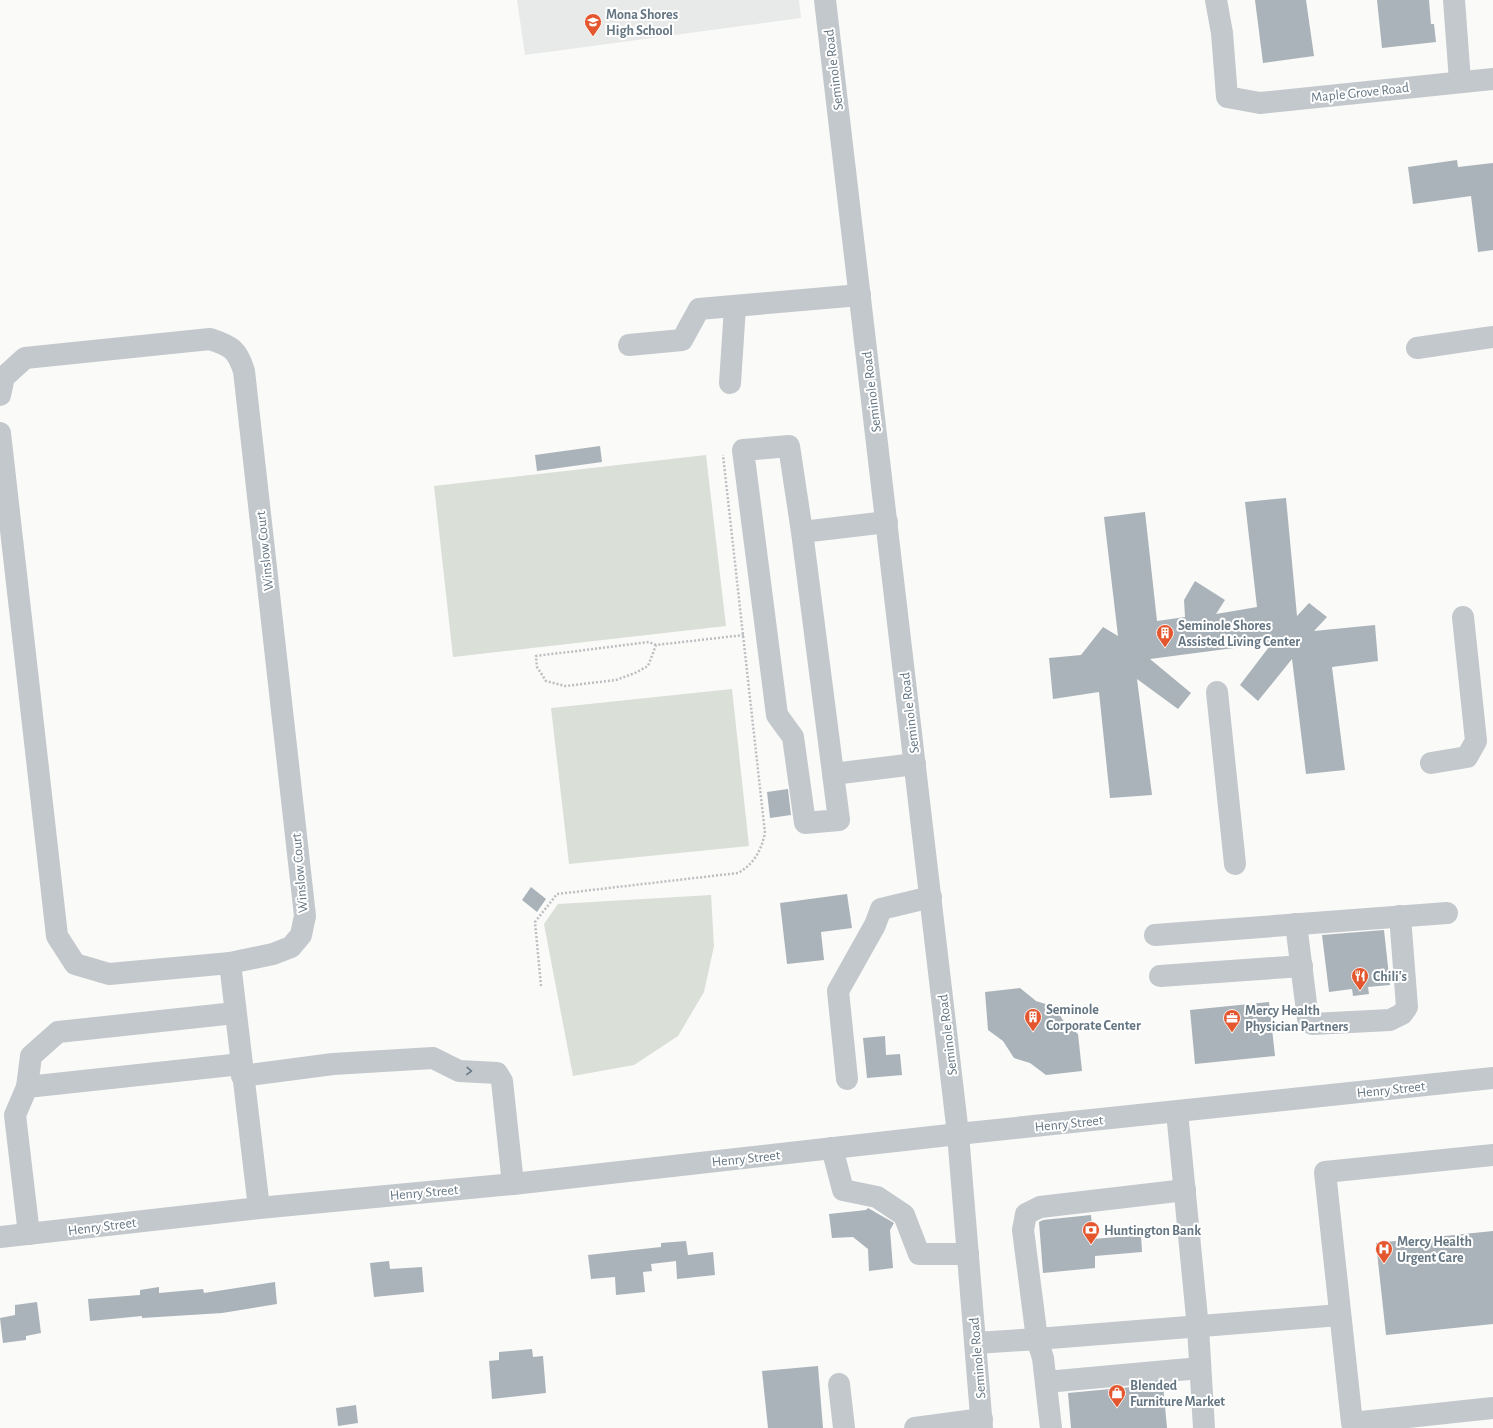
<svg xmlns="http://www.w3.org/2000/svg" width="1493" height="1428" font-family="'Alegreya Sans',sans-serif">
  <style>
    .built { fill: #e8e9e9 }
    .green { fill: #dadfd7 }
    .building { fill: #aab3b9 }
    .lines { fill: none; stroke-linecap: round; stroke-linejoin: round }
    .path { stroke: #bbbfc2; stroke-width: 2.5; stroke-dasharray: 2 2; stroke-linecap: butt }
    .minor { stroke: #c3c8cc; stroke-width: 22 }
    .oneway { stroke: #6a7a87 }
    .labels { text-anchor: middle; stroke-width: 4; stroke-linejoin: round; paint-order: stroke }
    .poi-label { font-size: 14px; font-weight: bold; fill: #657683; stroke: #fff; text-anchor: start }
    .street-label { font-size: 14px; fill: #657683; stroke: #fff }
  </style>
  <rect width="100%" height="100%" fill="#fafaf8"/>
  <path class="built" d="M517,0H799L801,18L525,55Z"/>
  <g class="green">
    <path d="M706,455L726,626L453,657L434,486Z"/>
    <path d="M732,689L749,846L569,864L551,708Z"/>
    <path d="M711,895L714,946L704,992L678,1036L634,1065L573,1076L544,924L558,904Z"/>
  </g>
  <g class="building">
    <path d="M1255,0H1306L1314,56L1263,63Z"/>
    <path d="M1377,0H1429L1431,24H1434L1436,42L1382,48Z"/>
    <path d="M1457,160L1458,167L1493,163V250L1478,252L1471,196L1413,204L1408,167Z"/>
    <path d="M600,446L602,462L537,471L535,455Z"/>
    <path d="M1286,498L1297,616L1309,603L1327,617L1314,631L1375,625L1378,661L1332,667L1345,770L1306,774L1292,659L1258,701L1240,685L1272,643L1150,659L1191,693L1178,709L1137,679L1152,795L1110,798L1099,692L1053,699L1049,658L1081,655L1103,627L1118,636L1104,517L1145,512L1157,621L1185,617L1184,600L1195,581L1225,600L1216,614L1257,607L1245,502Z"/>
    <path d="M788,789L791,815L770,818L767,792Z"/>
    <path d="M531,887L546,899L537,912L522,900Z"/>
    <path d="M847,894L852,928L821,932L824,960L787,964L780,903Z"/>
    <path d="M1384,930L1390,985L1368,987L1369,994L1353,996L1352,989L1329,992L1322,935Z"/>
    <path d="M1020,988L1036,1001L1055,1007L1064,1022L1078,1034L1082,1071L1046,1075L1030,1063L1014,1058L1003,1041L988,1030L985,992Z"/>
    <path d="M1269,1002L1275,1056L1195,1064L1190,1010Z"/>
    <path d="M885,1036L886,1055L900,1054L902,1075L867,1078L863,1038Z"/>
    <path d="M868,1208L894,1223L890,1230L893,1268L869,1271L868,1249L853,1237L832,1238L829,1214L866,1210Z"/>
    <path d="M1091,1215L1093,1239L1141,1235L1142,1252L1095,1256V1268L1043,1273L1039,1222L1043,1220Z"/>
    <path d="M1493,1231V1324L1386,1335L1376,1243Z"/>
    <path d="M686,1241L688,1255L713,1252L715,1275L677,1279L676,1261L651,1264L652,1271L643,1272L645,1292L616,1295L615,1277L591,1279L588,1255L661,1247V1243Z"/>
    <path d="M389,1261L390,1269L422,1267L424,1292L374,1297L370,1263Z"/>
    <path d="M275,1282L277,1304L222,1313L142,1318V1316L90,1321L88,1299L140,1295V1290L159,1287V1293L203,1289L204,1293Z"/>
    <path d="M37,1302L41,1333L26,1336V1340L3,1343L0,1318L15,1315V1305Z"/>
    <path d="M532,1349L533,1357L543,1356L546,1393L492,1399L489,1361L499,1360V1352Z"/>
    <path d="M818,1366L823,1428H768L762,1371Z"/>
    <path d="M1163,1384L1167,1428H1071L1068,1393Z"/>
    <path d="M356,1405L358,1423L338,1426L336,1408Z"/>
  </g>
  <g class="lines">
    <g class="path">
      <path d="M656,645L649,642L536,656L537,667L546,681L565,686L616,680L635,673L648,666L656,645L744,635"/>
      <path d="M541,986L535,922L557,894L738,873C754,864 761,851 765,833L723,455"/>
    </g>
    <g class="minor">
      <path d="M825,0L958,1134L982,1428"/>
      <path d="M1216,0L1222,33L1227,97L1260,103L1493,79"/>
      <path d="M1454,0L1460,81"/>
      <path d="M629,345L682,340L699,309L860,295"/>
      <path d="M1417,348L1493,337"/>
      <path d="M730,383L735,307"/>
      <path d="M0,395L4,377L25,358L210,339C231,346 237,349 244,371L305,916L301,935L291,947L273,954L230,963L109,974L75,964L57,936L0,433"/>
      <path d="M802,532L839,820L805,823L793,737L777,715L743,450L789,446L802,532L887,522"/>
      <path d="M1217,692L1235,864"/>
      <path d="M1431,763L1467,757L1476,741L1463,617"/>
      <path d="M833,774L915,764"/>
      <path d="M1296,924L1308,1019L1312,1024L1390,1020L1402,1014L1407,1007L1400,916"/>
      <path d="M1155,935L1447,913"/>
      <path d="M230,963L259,1208"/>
      <path d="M1160,976L1302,966"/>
      <path d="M242,1076L333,1064L433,1058L459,1071L497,1073L502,1081L513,1184"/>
      <path d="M847,1079L838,991L875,925L881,909L931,897"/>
      <path d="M27,1087L31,1056L58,1032L235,1013"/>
      <path d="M1177,1112L1198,1328L1204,1428"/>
      <path d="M832,1148L843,1190L877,1197L904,1215L919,1254H968"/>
      <path d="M1493,1155L1325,1172L1352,1423L1493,1408"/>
      <path d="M1185,1190L1040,1207L1026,1214L1023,1230L1037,1339L1340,1315"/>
      <path d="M29,1234L15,1115L27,1087L241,1064"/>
      <path d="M0,1237L259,1208L513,1184L958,1134L1493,1078"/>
      <path d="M976,1343L1037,1339L1043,1358L1051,1428"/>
      <path d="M1046,1382L1200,1368"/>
      <path d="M839,1384L844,1428"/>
      <path d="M915,1428L982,1419"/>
    </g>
  </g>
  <defs><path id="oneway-chevron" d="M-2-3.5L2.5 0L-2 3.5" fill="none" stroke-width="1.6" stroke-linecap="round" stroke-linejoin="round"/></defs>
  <use class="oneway" href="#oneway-chevron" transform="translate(469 1071) rotate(2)"/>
  <defs>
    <symbol id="school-pin" viewBox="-11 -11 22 30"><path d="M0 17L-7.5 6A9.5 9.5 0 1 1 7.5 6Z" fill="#e4572e" stroke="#fff"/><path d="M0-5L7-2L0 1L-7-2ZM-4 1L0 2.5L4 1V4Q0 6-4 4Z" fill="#fff"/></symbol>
    <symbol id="building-pin" viewBox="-11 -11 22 30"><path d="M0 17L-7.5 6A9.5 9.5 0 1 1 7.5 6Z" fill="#e4572e" stroke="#fff"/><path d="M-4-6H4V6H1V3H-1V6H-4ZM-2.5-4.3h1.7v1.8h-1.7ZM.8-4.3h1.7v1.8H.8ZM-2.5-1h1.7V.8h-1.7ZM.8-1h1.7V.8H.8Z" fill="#fff"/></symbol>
    <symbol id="restaurant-pin" viewBox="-11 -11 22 30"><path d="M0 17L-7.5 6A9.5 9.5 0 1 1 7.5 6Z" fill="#e4572e" stroke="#fff"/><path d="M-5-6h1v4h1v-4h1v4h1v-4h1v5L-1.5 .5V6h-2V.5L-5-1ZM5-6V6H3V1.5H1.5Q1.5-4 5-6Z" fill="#fff"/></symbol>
    <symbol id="office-pin" viewBox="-11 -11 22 30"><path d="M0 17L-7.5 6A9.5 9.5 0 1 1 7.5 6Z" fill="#e4572e" stroke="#fff"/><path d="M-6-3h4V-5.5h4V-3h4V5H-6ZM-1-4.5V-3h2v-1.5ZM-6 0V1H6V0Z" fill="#fff"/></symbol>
    <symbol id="bank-pin" viewBox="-11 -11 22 30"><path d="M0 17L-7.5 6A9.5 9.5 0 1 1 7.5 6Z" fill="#e4572e" stroke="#fff"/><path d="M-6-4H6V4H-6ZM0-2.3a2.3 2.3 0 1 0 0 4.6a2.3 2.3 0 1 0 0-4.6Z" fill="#fff"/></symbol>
    <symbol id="hospital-pin" viewBox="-11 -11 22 30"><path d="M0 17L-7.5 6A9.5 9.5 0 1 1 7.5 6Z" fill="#e4572e" stroke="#fff"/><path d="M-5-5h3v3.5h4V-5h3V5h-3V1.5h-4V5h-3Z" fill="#fff"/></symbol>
    <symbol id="shop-pin" viewBox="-11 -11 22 30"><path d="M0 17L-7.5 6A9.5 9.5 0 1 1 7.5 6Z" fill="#e4572e" stroke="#fff"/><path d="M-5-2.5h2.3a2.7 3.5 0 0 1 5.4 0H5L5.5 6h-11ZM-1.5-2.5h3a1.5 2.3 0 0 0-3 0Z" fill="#fff"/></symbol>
  </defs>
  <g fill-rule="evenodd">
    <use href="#school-pin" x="583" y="12" width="20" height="27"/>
    <use href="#building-pin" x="1155" y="623" width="20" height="27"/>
    <use href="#restaurant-pin" x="1350" y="966" width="20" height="27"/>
    <use href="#building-pin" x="1023" y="1007" width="20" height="27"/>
    <use href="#office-pin" x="1222" y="1008" width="20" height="27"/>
    <use href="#bank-pin" x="1081" y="1220" width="20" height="27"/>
    <use href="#hospital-pin" x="1374" y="1239" width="20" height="27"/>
    <use href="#shop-pin" x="1107" y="1383" width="20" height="27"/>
  </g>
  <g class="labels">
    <g class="poi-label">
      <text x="606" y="19">Mona Shores<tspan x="606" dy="16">High School</tspan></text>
      <text x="1178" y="630">Seminole Shores<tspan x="1178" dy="16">Assisted Living Center</tspan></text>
      <text x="1373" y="981">Chili's</text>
      <text x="1046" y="1014">Seminole<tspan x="1046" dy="16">Corporate Center</tspan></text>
      <text x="1245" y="1015">Mercy Health<tspan x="1245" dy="16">Physician Partners</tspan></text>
      <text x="1104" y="1235">Huntington Bank</text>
      <text x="1397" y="1246">Mercy Health<tspan x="1397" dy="16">Urgent Care</tspan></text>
      <text x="1130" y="1390">Blended<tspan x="1130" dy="16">Furniture Market</tspan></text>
    </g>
    <g class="street-label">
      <text transform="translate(833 70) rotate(-97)" y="5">Seminole Road</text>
      <text transform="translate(1360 92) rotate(-6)" y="5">Maple Grove Road</text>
      <text transform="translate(871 392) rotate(-97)" y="5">Seminole Road</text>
      <text transform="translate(264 551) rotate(-96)" y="5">Winslow Court</text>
      <text transform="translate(909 713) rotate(-97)" y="5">Seminole Road</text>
      <text transform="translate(299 873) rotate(-95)" y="5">Winslow Court</text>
      <text transform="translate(947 1035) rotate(-97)" y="5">Seminole Road</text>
      <text transform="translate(1391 1089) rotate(-6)" y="5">Henry Street</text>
      <text transform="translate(1069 1123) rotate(-6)" y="5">Henry Street</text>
      <text transform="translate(746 1158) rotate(-6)" y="5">Henry Street</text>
      <text transform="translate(424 1192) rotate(-5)" y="5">Henry Street</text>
      <text transform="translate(102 1226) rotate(-7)" y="5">Henry Street</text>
      <text transform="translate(977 1358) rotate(-95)" y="5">Seminole Road</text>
    </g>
  </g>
</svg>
